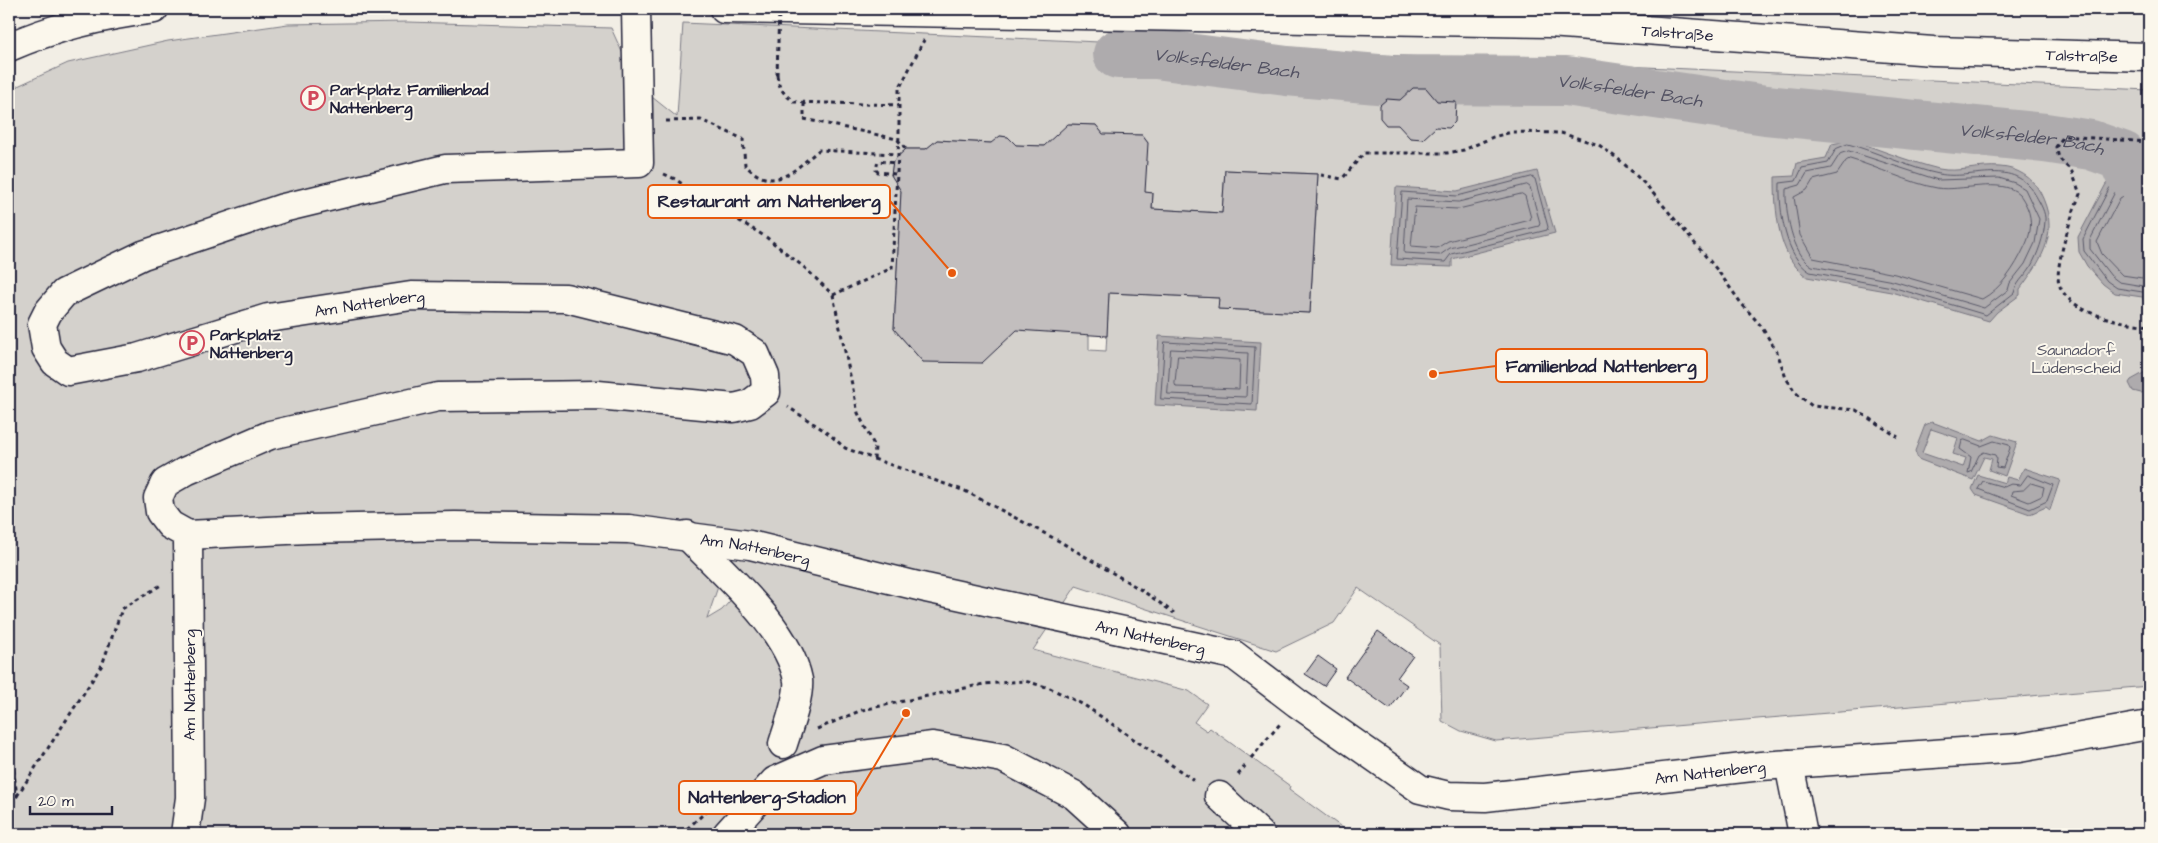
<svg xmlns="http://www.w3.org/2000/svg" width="2158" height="843" font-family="'Architects Daughter',sans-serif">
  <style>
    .green { fill: #d4d1cc; stroke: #7b7a84; fill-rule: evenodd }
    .water { fill: #aeabad; stroke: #76747f; fill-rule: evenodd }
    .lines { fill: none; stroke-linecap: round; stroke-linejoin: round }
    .shore { stroke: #5a5969; stroke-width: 1 }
    .stream { stroke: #76747f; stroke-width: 9 }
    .river { stroke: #aeabad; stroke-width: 50 }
    .building { fill: #c2bebe; stroke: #22223b }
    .minor-casing { stroke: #22223b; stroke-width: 31 }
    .major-casing { stroke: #22223b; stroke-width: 31 }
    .path { stroke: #22223b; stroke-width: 3; stroke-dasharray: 4 4; stroke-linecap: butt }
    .minor { stroke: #fbf7ec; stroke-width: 28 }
    .major { stroke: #fbf7ec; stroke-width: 28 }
    .path-bridge { stroke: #22223b; stroke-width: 3; stroke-dasharray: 4 4; stroke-linecap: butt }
    .labels { text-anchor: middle; stroke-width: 4; stroke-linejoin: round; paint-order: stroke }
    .street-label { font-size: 16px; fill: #22223b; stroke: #fbf7ec }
    .poi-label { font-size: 16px; font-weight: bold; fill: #22223b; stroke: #fbf7ec; text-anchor: start }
    .park-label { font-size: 16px; fill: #575766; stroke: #fbf7ec }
    .water-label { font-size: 18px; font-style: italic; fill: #535263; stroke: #fbf7ec }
    .leader { fill: none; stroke: #e8590c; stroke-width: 2 }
    .callout-dot { fill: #e8590c; stroke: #fbf7ec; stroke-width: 2 }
    .callout { fill: #fbf7ec; stroke: #e8590c; stroke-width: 2 }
    .callout-label { font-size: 18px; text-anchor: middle; font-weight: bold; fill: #22223b }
  </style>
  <rect width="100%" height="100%" fill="#f2eee5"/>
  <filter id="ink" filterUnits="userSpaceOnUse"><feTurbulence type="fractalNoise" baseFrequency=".02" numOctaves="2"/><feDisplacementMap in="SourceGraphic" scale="10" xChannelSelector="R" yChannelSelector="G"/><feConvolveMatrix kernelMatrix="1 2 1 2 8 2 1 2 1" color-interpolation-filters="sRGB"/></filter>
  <g filter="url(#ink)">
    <path class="green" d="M407,22L611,28L637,85L677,117L683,23L2149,90V686L1496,741L1461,731L1442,721L1440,645L1358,588L1334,623L1276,651L1076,586L1033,650L1189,691L1207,704L1194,722L1207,731L1210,728L1290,786L1289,789L1351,834H9V90L68,63L168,41L288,24ZM1069,124L1096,125L1103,134L1129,151L1130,135H1142L1148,143L1087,189L1153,193L1152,209L1222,213L1225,170L1318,174L1310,313L1219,309V298L1109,293L1106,351L1089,350V318L1014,330L923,362L894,329L901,191L891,175L893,161L906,149H926L937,140L993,143L1000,136L1008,137L1015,145L1044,146ZM723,572L742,587L722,610L707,619Z"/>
    <g class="water">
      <path d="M1844,137C1875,148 1907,161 1939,169C1958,173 1980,165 2000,167C2017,168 2032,177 2040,192C2060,231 2044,257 2020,289V295L1997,312L1989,321L1891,292L1807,277C1777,256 1775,210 1775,177L1794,176L1797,163L1826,158L1832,144L1842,142Z"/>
      <path d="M1537,171L1555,233L1452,259V267L1391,265L1396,187L1457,191Z"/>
      <path d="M2129,172H2149V298L2115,293L2103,284L2087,266L2079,252L2078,237L2106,184Z"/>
      <path d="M1159,336L1261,342L1257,411L1155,405Z"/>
      <path d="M2149,370V391L2141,393L2133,391L2129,383L2131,380Z"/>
      <path d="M1932,422L1982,441L1993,435L2017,442L2005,476L1989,470L1992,459L1984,457L1973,480L1918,459L1915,451L1925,425ZM1931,429L1958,438L1953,454L1966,458L1963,467L1922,453Z"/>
      <path d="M2024,468L2060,480L2050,510L2046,507L2030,514L1976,495L1972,489L1978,475L2005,483L2007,477L2018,480Z"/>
    </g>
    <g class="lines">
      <g class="shore">
        <path d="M1848,144C1878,152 1909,168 1939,174C1973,181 2014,156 2036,196C2040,203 2046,213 2045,221C2044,237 2038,254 2030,268C2024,277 2016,283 2014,293L1986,315L1892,287L1810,272C1785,257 1779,210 1780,183L1796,181L1802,168L1828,163L1836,149Z"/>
        <path d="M1849,151L1938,180L1999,178L2015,183L2025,189L2039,219L2035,243L2025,264L2010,283L2008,290L1984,308L1893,281L1812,266C1792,254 1785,211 1786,189L1800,185L1807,173L1831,168L1840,154Z"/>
        <path d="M1850,159C1878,167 1909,183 1937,188C1959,192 2002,177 2019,194C2022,197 2025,203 2027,207C2033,221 2031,235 2024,248C2015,267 2001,289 1982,299L1895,274L1813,258L1800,235L1794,197L1807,190L1813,180L1837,174L1846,161Z"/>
        <path d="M1532,177L1535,179L1548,227L1547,230L1451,254L1445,262L1397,259L1402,192L1457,196Z"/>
        <path d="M2149,177H2130L2110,187L2083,239L2084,251L2107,281L2117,288L2149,293"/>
        <path d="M2149,183H2131L2115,192L2090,240V249L2111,276L2119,282L2149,287"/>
        <path d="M1527,185L1530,187L1540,223L1539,226L1450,248L1440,255L1404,253L1407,199L1458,202Z"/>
        <path d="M2149,191H2133L2120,198L2097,242L2102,254L2122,275L2149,279"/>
        <path d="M1522,194L1525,196L1531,218L1530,220L1448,241L1437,248L1411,246L1415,207L1458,209Z"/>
        <path d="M1165,342L1255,347L1252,404L1161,399Z"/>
        <path d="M1171,349L1248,353L1246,397L1168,394Z"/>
        <path d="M1178,356L1240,360L1239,389L1176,387L1175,384Z"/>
        <path d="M1965,440L1981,446L1994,441L2009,445L2010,448L2003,468L1996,467L1997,459L1995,455L1984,452L1979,455L1971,472L1968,473L1971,457L1960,449L1962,441Z"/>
        <path d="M2028,475L2053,485L2047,501L2030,509L1978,489L1983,481L2004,487L2011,484L2020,485Z"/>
        <path d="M2031,483L2044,487L2042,496L2029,502L2011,495L2012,491L2023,490Z"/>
      </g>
      <path class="stream" d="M2147,298L2149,303"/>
      <path class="river" id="s1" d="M1118,54H1156L1287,71L1389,80L1566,81L1766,110L2045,138L2091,145L2122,156L2129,172"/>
    </g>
    <g class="building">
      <path d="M1413,88H1426L1437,101L1456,102L1455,122L1449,128L1436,127L1423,139L1410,138L1398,125H1386L1380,118V105L1387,99L1400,100Z"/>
      <path d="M1068,124L1096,125L1103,134L1142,135L1148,143L1145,192L1153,193L1152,209L1222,213L1225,170L1318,174L1310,313L1218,309L1219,298L1109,293L1107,336L1017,330L982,363L923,362L894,329L901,191L891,175L893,161L906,149H926L937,140L991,143L1000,136L1008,137L1016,145L1044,146Z"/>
      <path d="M1378,631L1413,656L1397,678L1407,685L1390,709L1345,677Z"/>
      <path d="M1318,656L1336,669L1324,686L1305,674Z"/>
    </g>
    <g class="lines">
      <defs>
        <g id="minor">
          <path id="s2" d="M636,9L639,163L445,169L283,208L143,255L64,293L48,312L42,324L46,348L55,362L68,371L137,358L268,318L411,296L566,298L735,340L755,353L765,376L766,392L750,404L734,408L598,395L438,397L270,435L186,471L165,483L158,498L160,512L170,525L188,535L307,529L455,526L629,529L750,545L926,588L1234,655L1297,703L1420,789L1449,796L1485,797L1761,766L2019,748L2149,725"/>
          <path d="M687,535C724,574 788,628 798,680C800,696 788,728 783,744"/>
          <path d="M1789,764L1803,834"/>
          <path d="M1219,796L1260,834"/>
          <path d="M185,834L190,798L188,535"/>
          <path d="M727,834L775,781L823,760L933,746L1003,758L1074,795L1117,834"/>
        </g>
        <g id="major">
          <path id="s3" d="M724,9L1549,23L1933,51L2149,57"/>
          <path d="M9,47C54,27 105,15 154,9"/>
        </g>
      </defs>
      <use href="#minor" class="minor-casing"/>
      <use href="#major" class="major-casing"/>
      <g class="path">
        <path d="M777,75C779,89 784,94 794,102L899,105"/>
        <path d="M666,121L701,120L743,139L745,165C774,195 794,170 819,150L896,154"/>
        <path d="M2149,142L2064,136L2056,147L2059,158L2072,172L2080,194C2073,211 2054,267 2059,284C2070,315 2121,322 2149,326"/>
        <path d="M664,174L675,179L715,206L766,237L805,268L833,295L858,413L875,447L874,459L845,448L828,433L788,407"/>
        <path d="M895,174L878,172L876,170L878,161L896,163"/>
        <path d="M1321,175L1342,179L1364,153H1447L1464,150L1493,137L1512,132L1561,133L1599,145L1622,162L1647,186L1718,271L1741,303L1761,326L1777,352L1786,378L1796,393L1812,406L1856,410L1898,437"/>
        <path d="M833,295L892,268L899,135V89L924,40"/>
        <path d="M874,459L965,491L1059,541L1143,591L1174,613"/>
        <path d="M817,729L862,710L984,684L1025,681L1050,688L1084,705L1195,781"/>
        <path d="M9,738L17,796L9,810"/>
        <path d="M1251,758L1280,724"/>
        <path d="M1238,775L1245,766"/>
        <path d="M17,796L102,665L122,609L161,585"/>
        <path d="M681,834L708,810"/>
      </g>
      <use href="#minor" class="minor"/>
      <use href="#major" class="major"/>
      <g class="path-bridge">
        <path d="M777,75L779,9"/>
        <path d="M804,103V119L897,139L906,149"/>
      </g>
    </g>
  </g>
  <defs>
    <symbol id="parking-ring" viewBox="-11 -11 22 22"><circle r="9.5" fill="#fbf7ec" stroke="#d1495b" stroke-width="1.5"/><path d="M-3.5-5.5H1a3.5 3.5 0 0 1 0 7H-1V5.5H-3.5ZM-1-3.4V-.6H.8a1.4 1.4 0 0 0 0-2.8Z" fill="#d1495b"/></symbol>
  </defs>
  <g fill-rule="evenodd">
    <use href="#parking-ring" x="299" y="84" width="28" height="28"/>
    <use href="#parking-ring" x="178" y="329" width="28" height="28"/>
  </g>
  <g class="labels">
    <g class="street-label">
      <text dy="6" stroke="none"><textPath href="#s3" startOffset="954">Talstraße</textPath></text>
      <text dy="6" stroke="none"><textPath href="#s3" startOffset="1359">Talstraße</textPath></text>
      <text dy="6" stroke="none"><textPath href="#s2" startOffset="1155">Am Nattenberg</textPath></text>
      <text dy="6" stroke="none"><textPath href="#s2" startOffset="2849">Am Nattenberg</textPath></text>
      <text dy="6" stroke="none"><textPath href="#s2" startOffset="3254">Am Nattenberg</textPath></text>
      <text transform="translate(189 685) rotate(-90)" y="6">Am Nattenberg</text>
      <text dy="6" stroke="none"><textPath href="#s2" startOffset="3861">Am Nattenberg</textPath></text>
    </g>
    <g class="poi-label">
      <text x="330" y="95">Parkplatz Familienbad<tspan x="330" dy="18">Nattenberg</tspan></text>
      <text x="210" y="340">Parkplatz<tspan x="210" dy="18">Nattenberg</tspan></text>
    </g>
    <g class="park-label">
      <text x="2076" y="355">Saunadorf<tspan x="2076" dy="18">Lüdenscheid</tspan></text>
    </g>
    <g class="water-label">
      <text dy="6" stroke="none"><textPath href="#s1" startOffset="109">Volksfelder Bach</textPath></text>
      <text dy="6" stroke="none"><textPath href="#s1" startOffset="514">Volksfelder Bach</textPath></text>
      <text dy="6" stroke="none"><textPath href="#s1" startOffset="919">Volksfelder Bach</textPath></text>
    </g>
  </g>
  <path class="leader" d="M952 273L890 201M1433 374L1496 366M906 713L856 797"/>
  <g class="callout-dot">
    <circle cx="952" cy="273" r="5"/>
    <circle cx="1433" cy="374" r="5"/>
    <circle cx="906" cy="713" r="5"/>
  </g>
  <g class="callout">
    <rect x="648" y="185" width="242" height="33" rx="5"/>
    <rect x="1496" y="349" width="211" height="33" rx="5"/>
    <rect x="679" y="781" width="177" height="33" rx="5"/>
  </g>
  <g class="callout-label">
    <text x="769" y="207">Restaurant am Nattenberg</text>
    <text x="1601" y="372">Familienbad Nattenberg</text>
    <text x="767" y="803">Nattenberg-Stadion</text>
  </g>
  <rect width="2158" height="843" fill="none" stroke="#fbf7ec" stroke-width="30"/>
  <rect x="15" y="15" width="2128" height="813" fill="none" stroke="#22223b" stroke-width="2" filter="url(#ink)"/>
  <path d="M30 806v8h82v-8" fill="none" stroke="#22223b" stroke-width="2.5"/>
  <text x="38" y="806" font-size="15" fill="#22223b" stroke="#fbf7ec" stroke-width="4" paint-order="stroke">20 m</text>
</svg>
